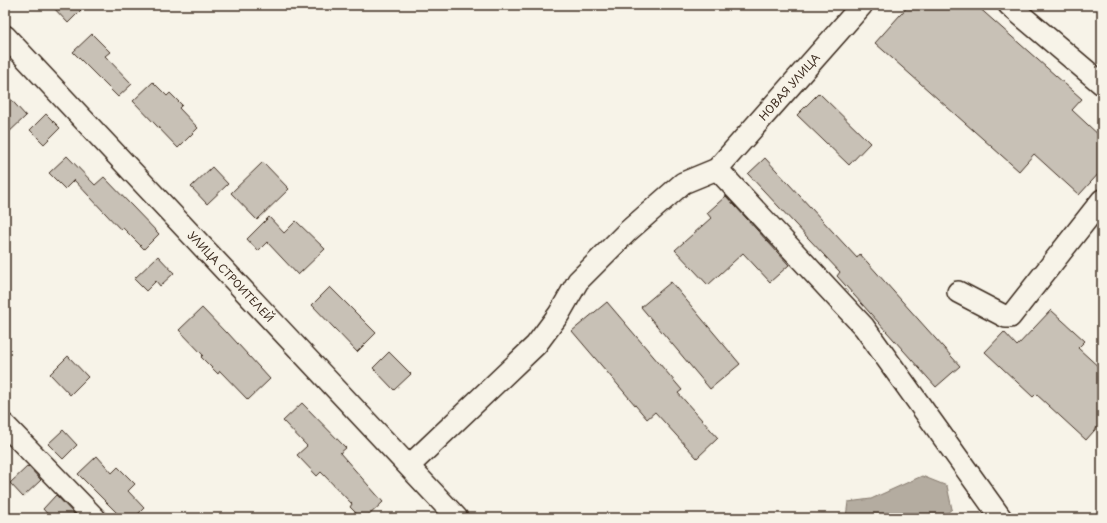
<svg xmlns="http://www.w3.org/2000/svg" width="1107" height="523" font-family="'Playpen Sans',sans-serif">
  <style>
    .water { fill: #b4aca0; stroke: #84786c }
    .building { fill: #c8c1b6; stroke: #3b2a1e }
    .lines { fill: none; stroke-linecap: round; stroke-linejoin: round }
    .minor-casing { stroke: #3b2a1e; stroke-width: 24 }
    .minor { stroke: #f7f3e8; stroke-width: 21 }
    .labels { text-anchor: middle; stroke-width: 3.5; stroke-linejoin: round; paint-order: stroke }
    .street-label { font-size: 11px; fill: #3b2a1e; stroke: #f7f3e8 }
  </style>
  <rect width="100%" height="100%" fill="#f7f3e8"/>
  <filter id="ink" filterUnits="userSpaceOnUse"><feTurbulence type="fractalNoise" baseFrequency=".025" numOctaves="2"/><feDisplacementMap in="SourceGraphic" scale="8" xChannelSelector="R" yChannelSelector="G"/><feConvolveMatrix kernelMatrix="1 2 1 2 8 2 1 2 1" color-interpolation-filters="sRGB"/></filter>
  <g filter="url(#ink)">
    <path class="water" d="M922,476L947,486L952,509L941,518L846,517L848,502L871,499Z"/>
    <g class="building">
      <path d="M51,5H86L68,23Z"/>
      <path d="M909,5H976L1082,99L1072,110L1102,138V170L1079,195L1034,154L1019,171L875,43Z"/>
      <path d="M92,34L110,52L105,56L132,84L118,97L73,52Z"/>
      <path d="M153,82L167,96L170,93L182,105L179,108L198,128L178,148L133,101Z"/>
      <path d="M5,93L26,116L5,136Z"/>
      <path d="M819,93L870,143L849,165L797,115Z"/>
      <path d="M46,114L60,128L44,144L30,130Z"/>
      <path d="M67,156L95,185L104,177L159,234L144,249L123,228L121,230L74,180L65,189L49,173Z"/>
      <path d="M765,158L857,258L860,254L960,366L936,387L837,276L840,272L748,174Z"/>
      <path d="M263,162L289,189L257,220L231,193Z"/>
      <path d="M212,167L228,184L207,204L191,187Z"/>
      <path d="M726,196L789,265L770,282L743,253L708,285L675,250L711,218L707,213Z"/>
      <path d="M269,217L284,233L296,221L325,249L298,275L267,242L258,251L247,239Z"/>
      <path d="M158,256L174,273L160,286L156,281L146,291L134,279Z"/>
      <path d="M671,282L740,364L710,389L641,307Z"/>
      <path d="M330,287L376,333L357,352L312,305Z"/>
      <path d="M607,302L682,390L678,393L718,438L697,458L655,412L647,419L572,331Z"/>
      <path d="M202,308L226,333L227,332L270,379L248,400L220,371L218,374L201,357L203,355L179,330Z"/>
      <path d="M1051,310L1085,341L1078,348L1102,370V422L1086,440L1036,394L1033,397L985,352L1004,332L1017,346Z"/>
      <path d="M389,352L411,374L394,390L373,368Z"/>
      <path d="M68,356L88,377L70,395L50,374Z"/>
      <path d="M302,403L346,448L340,453L383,502L366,518H361L350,507L352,504L321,472L317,476L297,455L307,446L283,421Z"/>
      <path d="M63,430L77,445L63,459L48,444Z"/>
      <path d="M97,456L112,473L118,467L135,484L128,491L144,508L134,518H122L78,474Z"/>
      <path d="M28,466L41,480L23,497L10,483Z"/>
      <path d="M56,495L78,518H51L43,509Z"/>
    </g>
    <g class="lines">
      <defs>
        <g id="minor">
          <path d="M1009,5L1102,84"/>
          <path id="s1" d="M5,36L457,518"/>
          <path d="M717,169L864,327L1001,518"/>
          <path d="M958,292L1006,317H1010L1102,200"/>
          <path d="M5,425L95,518"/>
          <path id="s2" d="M409,466L536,345L559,314L578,281L627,232L683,183L717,169L862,5"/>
        </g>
      </defs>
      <use href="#minor" class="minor-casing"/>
      <use href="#minor" class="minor"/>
    </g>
  </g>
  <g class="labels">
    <g class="street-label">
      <text dy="4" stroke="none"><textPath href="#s2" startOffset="542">НОВАЯ УЛИЦА</textPath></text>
      <text dy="4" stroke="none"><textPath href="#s1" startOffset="330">УЛИЦА СТРОИТЕЛЕЙ</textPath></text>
    </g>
  </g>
  <rect width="1107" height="523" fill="none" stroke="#f7f3e8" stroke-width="20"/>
  <rect x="10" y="10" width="1087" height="503" fill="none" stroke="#3b2a1e" stroke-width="1.5" filter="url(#ink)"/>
</svg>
